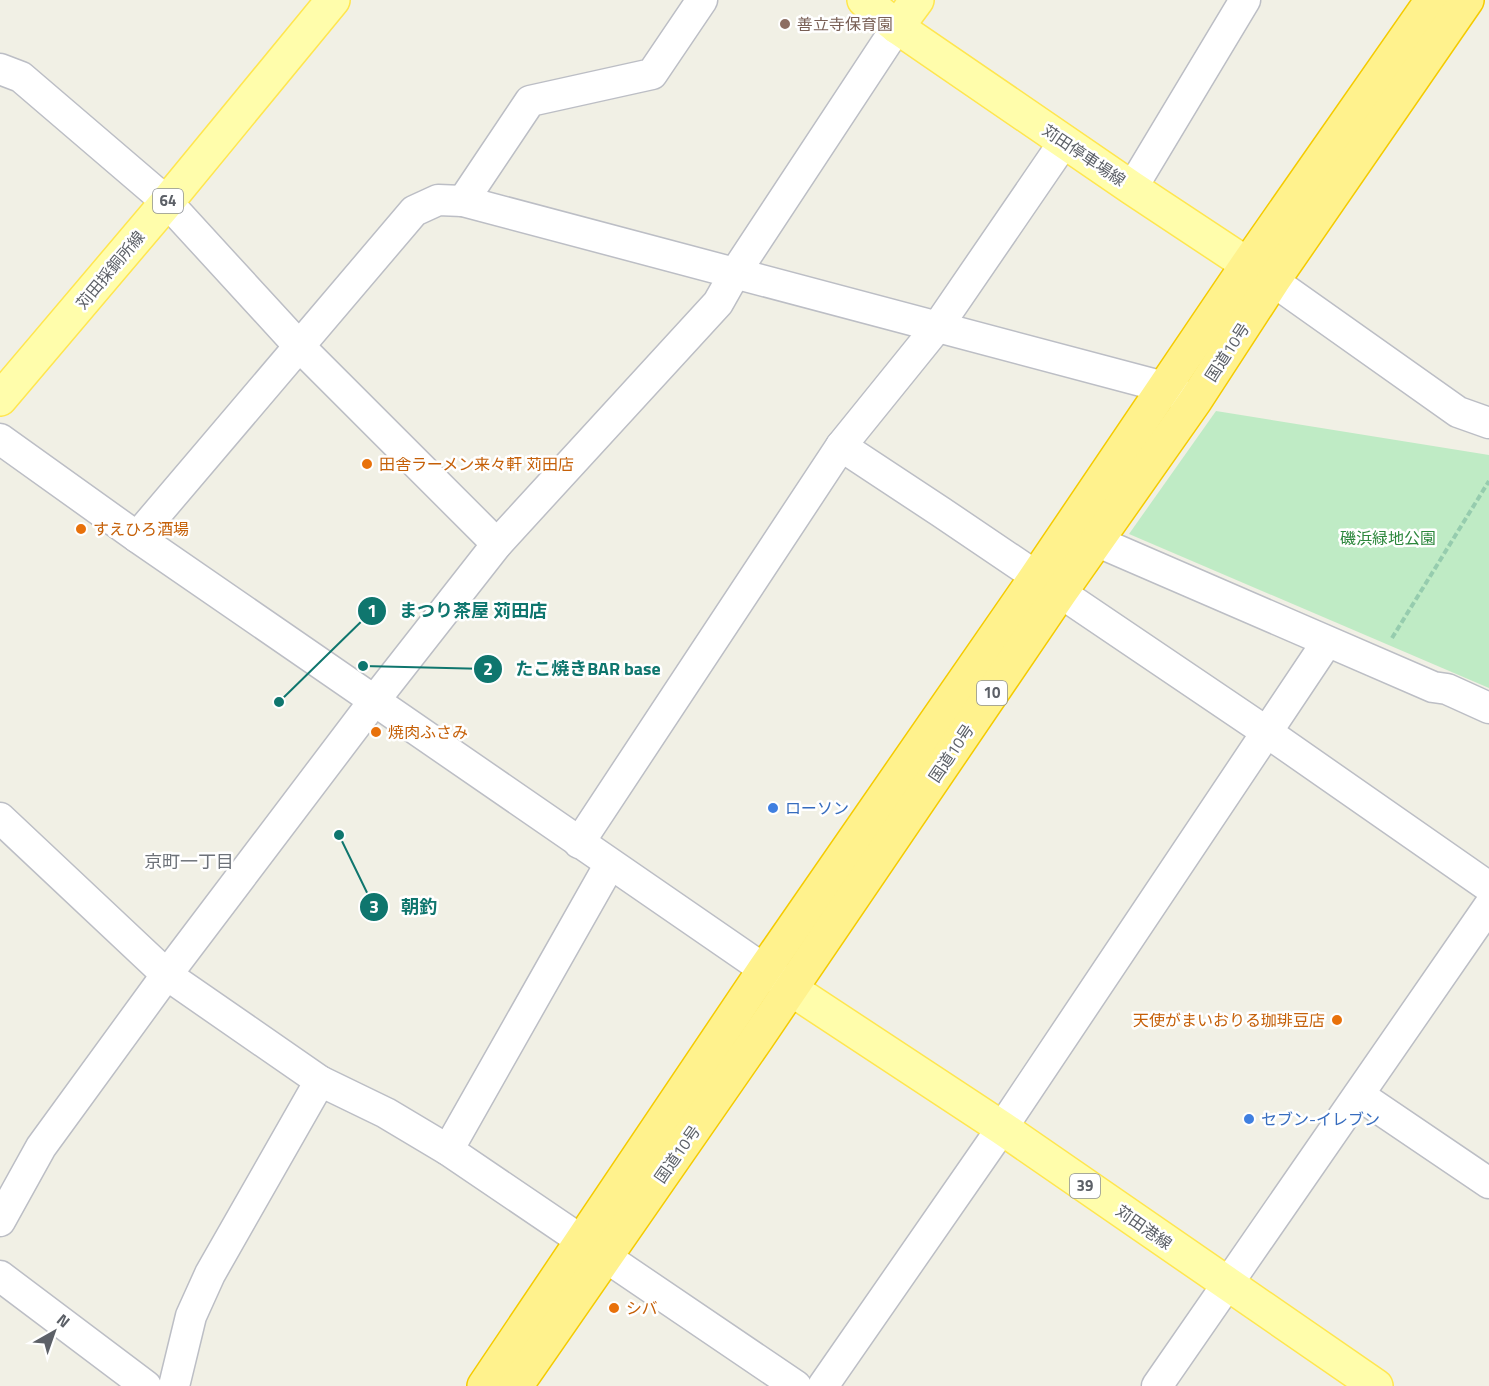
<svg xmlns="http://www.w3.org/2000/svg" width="1489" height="1386" font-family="'Titillium Web','Noto Sans JP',sans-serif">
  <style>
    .green { fill: #bfebc5 }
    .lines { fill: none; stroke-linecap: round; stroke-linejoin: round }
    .minor-casing { stroke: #bcbec5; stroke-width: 33 }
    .major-casing { stroke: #ffe64f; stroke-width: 36 }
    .highway-casing { stroke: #f5cb00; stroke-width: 36 }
    .path { stroke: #96ccae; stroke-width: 4; stroke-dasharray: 6 3; stroke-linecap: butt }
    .minor { stroke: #fff; stroke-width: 30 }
    .major { stroke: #fffdab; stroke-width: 33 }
    .highway { stroke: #fff28d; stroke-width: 33 }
    .education-dot { fill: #8d6e63; stroke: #fff; stroke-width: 2 }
    .food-dot { fill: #e8710a; stroke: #fff; stroke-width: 2 }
    .shop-dot { fill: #3f7fe0; stroke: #fff; stroke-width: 2 }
    .labels { text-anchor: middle; stroke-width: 5; stroke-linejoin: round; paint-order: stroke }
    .shield { fill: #fff; stroke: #8d9095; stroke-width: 1.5 }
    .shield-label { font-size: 15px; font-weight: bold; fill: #5c6067 }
    .education-label { font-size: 16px; fill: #785e54; stroke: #fff; text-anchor: start }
    .street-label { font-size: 16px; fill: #5c6067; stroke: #fff }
    .food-label { font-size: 16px; fill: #c56008; stroke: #fff; text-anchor: start }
    .park-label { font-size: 16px; fill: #2c873c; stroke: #fff }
    .shop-label { font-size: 16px; fill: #366cbe; stroke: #fff; text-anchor: start }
    .neighbourhood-label { font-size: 18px; fill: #6d7279; stroke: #fff }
    .leader { fill: none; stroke: #0f766e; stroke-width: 2 }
    .callout-dot { fill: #0f766e; stroke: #fff; stroke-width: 2 }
    .mark-label { font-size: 18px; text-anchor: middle; font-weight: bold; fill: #fff }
    .callout-label { font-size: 18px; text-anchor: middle; font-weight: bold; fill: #0f766e; stroke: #fff; stroke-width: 5; stroke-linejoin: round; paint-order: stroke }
  </style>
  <rect width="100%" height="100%" fill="#f1f0e5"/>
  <path class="green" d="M1216,411L1489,455V688L1129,534Z"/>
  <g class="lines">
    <defs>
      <g id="minor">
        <path d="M0,69L21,77L167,202L300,347L497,544"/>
        <path d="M1132,188L1245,0"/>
        <path d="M463,201L530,101L652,74L702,0"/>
        <path d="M1273,281L1458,412L1489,423"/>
        <path d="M0,439L137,537L784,983"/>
        <path d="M841,446L941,512L1268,733L1489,887"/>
        <path d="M137,537L414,211L438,200L463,201L1164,387L1184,397"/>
        <path d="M1096,541L1433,687L1447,689L1489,708"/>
        <path d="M0,818L167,975L320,1081L386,1113L448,1150L796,1386"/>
        <path d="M579,843L841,446L938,326L1064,142"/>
        <path d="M1359,1095L1489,1183"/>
        <path d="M448,1150L610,864"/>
        <path d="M0,1221L41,1147L159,985L374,701L497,544L718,303L735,273L897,27"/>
        <path d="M0,1276L146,1386"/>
        <path d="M174,1386L191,1316L210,1274L320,1081"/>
        <path d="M823,1386L1002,1128L1327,642"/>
        <path d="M1157,1386L1489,906"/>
      </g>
      <g id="major">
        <path d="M864,0L897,27L1132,188L1271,280"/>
        <path d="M897,27L917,0"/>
        <path d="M0,399L167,202L333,0"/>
        <path d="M791,989L1002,1128L1376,1386"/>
      </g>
      <g id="highway">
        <path d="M484,1386L764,970L1036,577L1247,265L1432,0"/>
        <path d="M516,1386L756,1040L1060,593L1195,401L1273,281L1467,0"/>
      </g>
    </defs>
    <use href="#minor" class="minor-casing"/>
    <use href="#major" class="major-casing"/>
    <use href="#highway" class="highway-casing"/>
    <path class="path" d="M1392,638L1489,481"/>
    <use href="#minor" class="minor"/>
    <use href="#major" class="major"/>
    <use href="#highway" class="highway"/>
  </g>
  <circle class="education-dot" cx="785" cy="24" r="6"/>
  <g class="food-dot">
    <circle cx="367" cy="464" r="6"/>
    <circle cx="81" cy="529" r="6"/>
    <circle cx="376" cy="732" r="6"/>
    <circle cx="1337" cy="1020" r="6"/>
    <circle cx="614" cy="1308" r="6"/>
  </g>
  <g class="shop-dot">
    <circle cx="773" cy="808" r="6"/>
    <circle cx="1249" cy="1119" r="6"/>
  </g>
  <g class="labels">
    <g class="shield">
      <rect x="153" y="189" width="30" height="24" rx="4.5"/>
      <rect x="977" y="681" width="30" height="24" rx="4.5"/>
      <rect x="1070" y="1174" width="30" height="24" rx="4.5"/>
    </g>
    <g class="shield-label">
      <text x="168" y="206">64</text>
      <text x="992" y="698">10</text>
      <text x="1085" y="1191">39</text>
    </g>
    <g class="education-label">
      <text x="797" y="30">善立寺保育園</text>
    </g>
    <g class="street-label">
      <text transform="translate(1084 155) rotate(34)" y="6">苅田停車場線</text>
      <text transform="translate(110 270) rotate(-50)" y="6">苅田採銅所線</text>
      <text transform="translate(1227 352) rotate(-57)" y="6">国道10号</text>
      <text transform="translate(951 753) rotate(-56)" y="6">国道10号</text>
      <text transform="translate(677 1154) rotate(-55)" y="6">国道10号</text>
      <text transform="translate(1144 1227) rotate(35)" y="6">苅田港線</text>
    </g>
    <g class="food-label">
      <text x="379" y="470">田舎ラーメン来々軒 苅田店</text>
      <text x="93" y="535">すえひろ酒場</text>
      <text x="388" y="738">焼肉ふさみ</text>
      <text x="1325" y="1026" text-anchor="end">天使がまいおりる珈琲豆店</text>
      <text x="626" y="1314">シバ</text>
    </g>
    <g class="park-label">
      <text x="1388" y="544">磯浜緑地公園</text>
    </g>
    <g class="shop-label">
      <text x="785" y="814">ローソン</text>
      <text x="1261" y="1125">セブン-イレブン</text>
    </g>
    <g class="neighbourhood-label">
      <text x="189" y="868">京町一丁目</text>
    </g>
  </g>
  <path class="leader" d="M279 702L372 611M363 666L488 669M339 835L374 907"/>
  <g class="callout-dot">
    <circle cx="279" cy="702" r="6"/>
    <circle cx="363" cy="666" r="6"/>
    <circle cx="339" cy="835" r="6"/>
    <circle cx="372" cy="611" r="15"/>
    <circle cx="488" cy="669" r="15"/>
    <circle cx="374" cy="907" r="15"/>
  </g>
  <g class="mark-label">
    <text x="372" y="617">1</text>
    <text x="488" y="675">2</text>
    <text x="374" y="913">3</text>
  </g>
  <g class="callout-label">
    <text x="473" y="617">まつり茶屋 苅田店</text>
    <text x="588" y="675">たこ焼きBAR base</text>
    <text x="419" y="913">朝釣</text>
  </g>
  <g transform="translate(54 1332) rotate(40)" stroke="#ffffff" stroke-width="4.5" paint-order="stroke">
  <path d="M0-4.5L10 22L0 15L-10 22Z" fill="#5c6067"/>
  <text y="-9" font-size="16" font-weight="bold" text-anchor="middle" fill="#5c6067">N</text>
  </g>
</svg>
